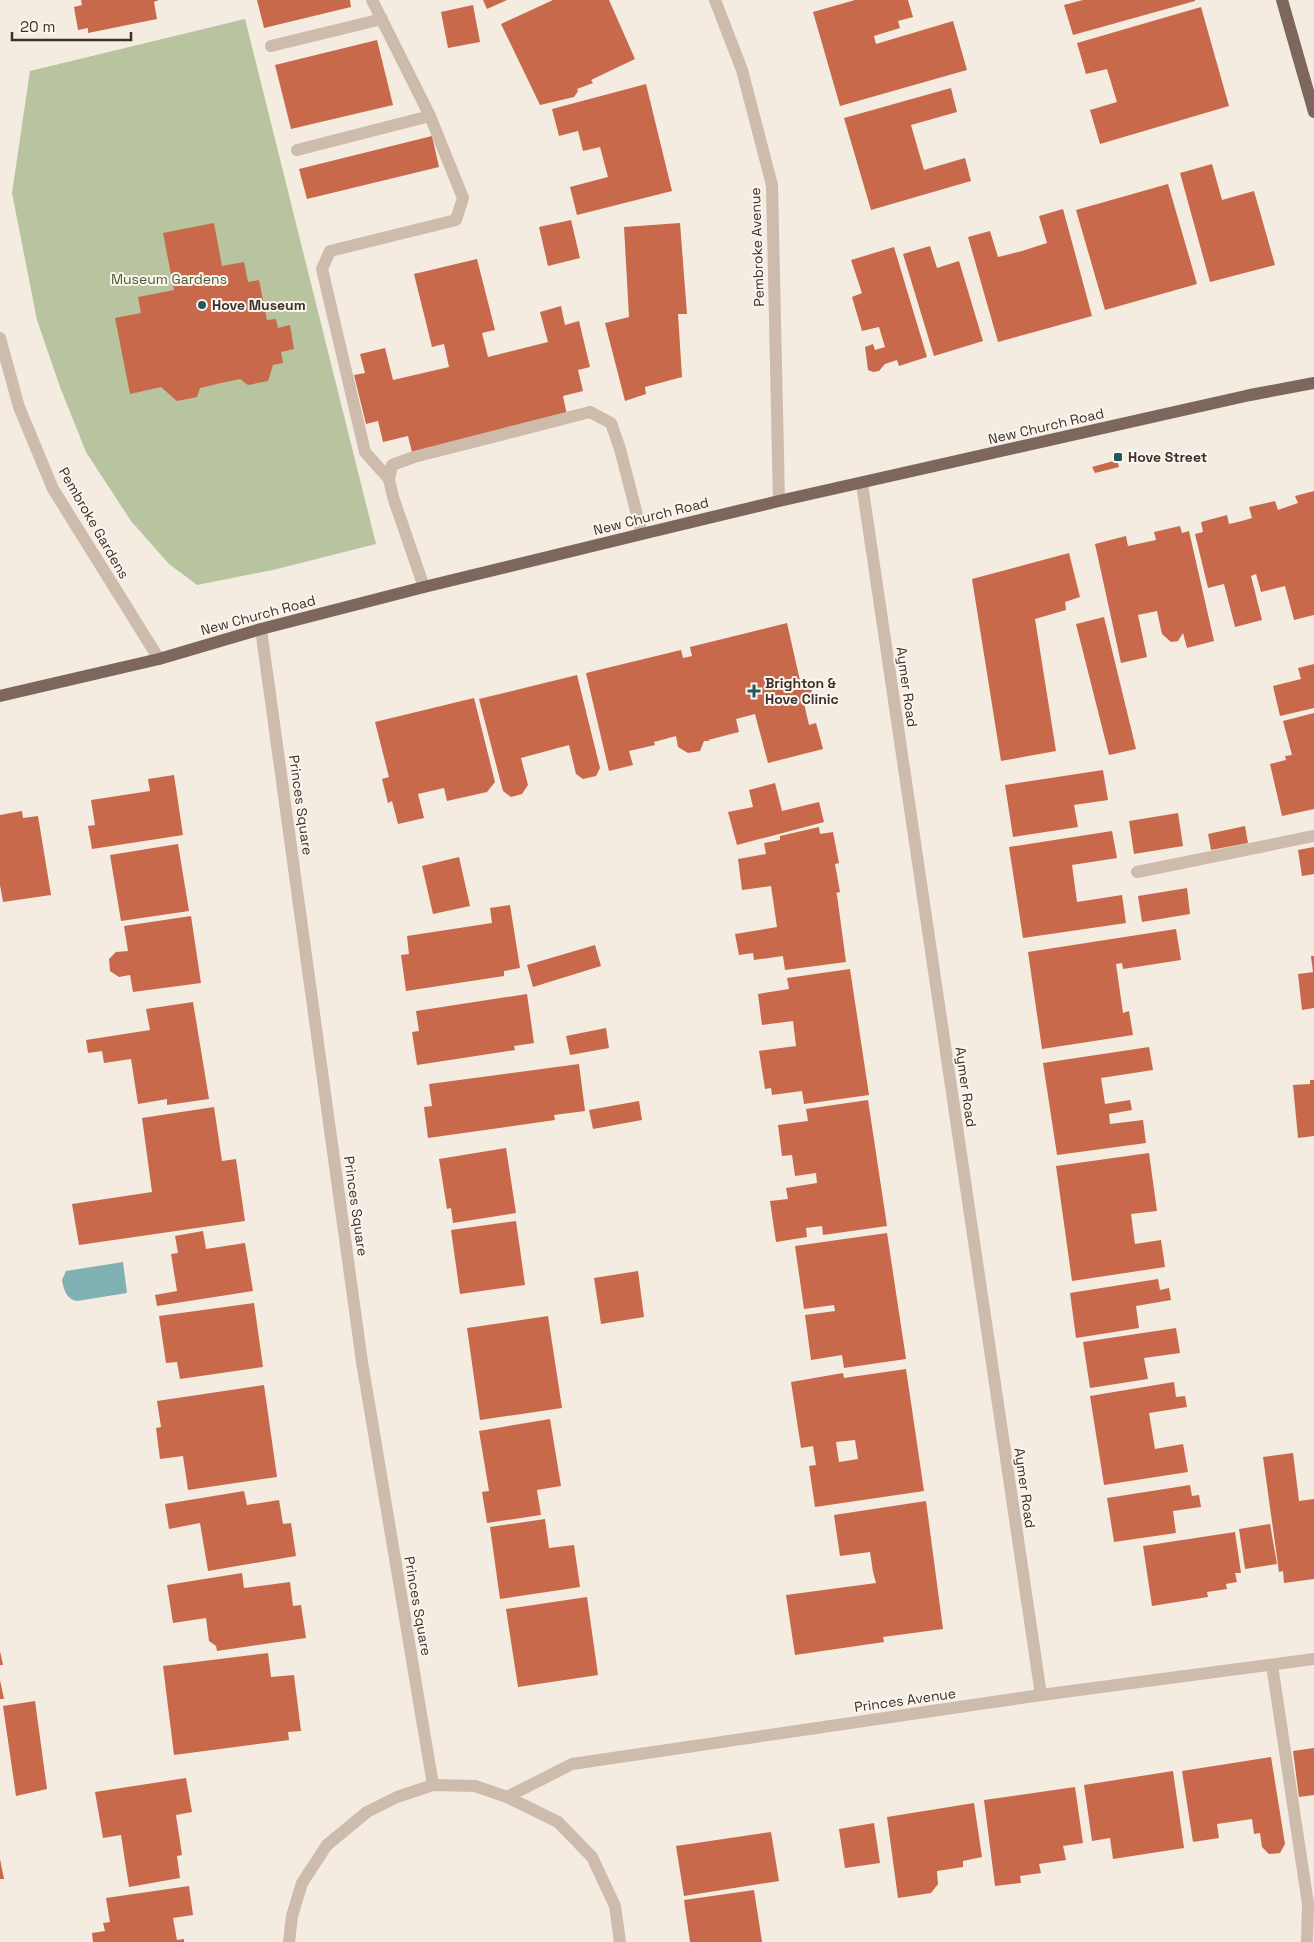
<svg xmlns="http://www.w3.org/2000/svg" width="1314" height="1942" font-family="'Space Grotesk',sans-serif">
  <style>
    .green { fill: #b8c4a0 }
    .water { fill: #7fb0b2 }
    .building { fill: #c8694b; fill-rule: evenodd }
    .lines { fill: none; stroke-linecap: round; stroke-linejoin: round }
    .minor { stroke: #cdbbac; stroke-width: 12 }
    .major { stroke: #7d675c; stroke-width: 12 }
    .poi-dot { fill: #1f5a5e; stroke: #fbf5ee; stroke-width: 2 }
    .labels { text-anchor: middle; stroke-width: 4; stroke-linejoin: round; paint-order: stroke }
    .street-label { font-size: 14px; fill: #3b302b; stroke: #fbf5ee }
    .park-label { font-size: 14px; fill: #4a5a2e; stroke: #fbf5ee }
    .poi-label { font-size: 14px; font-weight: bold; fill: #3b302b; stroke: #fbf5ee; text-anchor: start }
  </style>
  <rect width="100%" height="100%" fill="#f4ebe1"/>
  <path class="green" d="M245,19L376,544L273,570L197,585L169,564L131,521L86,452L60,387L37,320L12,193L30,71Z"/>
  <path class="water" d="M123,1262L127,1293L77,1301C66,1299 64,1290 62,1280L66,1271Z"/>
  <g class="building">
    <path d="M81,0H159L154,2L157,19L88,33V28L78,30L74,7L82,5Z"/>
    <path d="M257,0H350L351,7L264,28Z"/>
    <path d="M483,0H507L487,9Z"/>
    <path d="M553,0H609L635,59L591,80L593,83L577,89L578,91L574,97L540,105L501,24Z"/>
    <path d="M855,0H908L913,17L898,21L900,28L874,36L876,44L953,21L967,70L840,106L813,12Z"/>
    <path d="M1083,0H1195V1L1073,35L1064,5Z"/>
    <path d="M473,5L480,42L448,48L441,12Z"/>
    <path d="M1201,7L1229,106L1100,144L1090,110L1117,102L1107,69L1086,74L1077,43Z"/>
    <path d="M377,40L393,105L291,129L275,65Z"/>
    <path d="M646,84L672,191L577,215L570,187L608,177L600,147L583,151L578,131L559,136L552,109Z"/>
    <path d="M951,88L957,112L911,125L924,170L965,158L971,181L871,210L844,118Z"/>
    <path d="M432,136L439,167L307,199L299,169Z"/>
    <path d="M1212,164L1222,200L1254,191L1275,265L1210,282L1180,173Z"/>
    <path d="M1168,184L1197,284L1105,310L1076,210Z"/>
    <path d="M1063,209L1092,316L998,342L968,237L990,231L998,257L1022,251L1047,243L1039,216Z"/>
    <path d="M571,220L580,258L548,266L539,227Z"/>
    <path d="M214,223L222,266L244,262L248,282L259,280L267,320L276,319L278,328L290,325L294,349L281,352L283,363L273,365L268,381L248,385L240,379L221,383L200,388L197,397L177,401L161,387L130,394L115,318L141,313L138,297L174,290L163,233Z"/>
    <path d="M680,223L687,314H678L682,377L645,387L646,394L625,401L605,323L629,317L624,227Z"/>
    <path d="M930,246L937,268L959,261L983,341L934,356L903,254Z"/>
    <path d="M894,247L927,357L899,366L897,360L885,364L879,371L873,372L868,370L865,347L873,344L875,350L885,347L879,327L862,331L852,297L862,293L851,260Z"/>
    <path d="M477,259L495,330L482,333L488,357L548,342L540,312L561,306L565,325L579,321L590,367L578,370L583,391L563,396L567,415L412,452L408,436L383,442L378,421L366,424L354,375L365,373L360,354L385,348L393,380L449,367L444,344L432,347L414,274Z"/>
    <path d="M1117,460L1119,467L1095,473L1092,467Z"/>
    <path d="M1314,491V615L1294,620L1285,586L1261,592L1256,574L1251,576L1262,620L1235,627L1224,584L1208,588L1195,534L1203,532L1201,522L1227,515L1229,524L1242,521L1252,518L1249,507L1275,501L1278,510L1298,503L1295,496Z"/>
    <path d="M1180,526L1182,533L1189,531L1214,641L1187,648L1183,633L1178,641L1171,642L1162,634L1157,611L1138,615L1147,657L1121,663L1095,544L1126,536L1128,546L1156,540L1154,532Z"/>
    <path d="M1069,553L1080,597L1065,602L1066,610L1035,619L1056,751L1001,761L972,579Z"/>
    <path d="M1104,617L1136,749L1109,755L1076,624Z"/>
    <path d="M787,623L801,685L810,683L813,697L803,699L809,725L816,723L823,749L768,763L755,714L736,719L739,732L708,740L710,741H704L700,751L688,753L678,747L676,736L654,742L655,745L629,751L633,765L609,771L586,673L681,650L683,658L692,656L690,647Z"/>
    <path d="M1314,664V708L1280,716L1273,686L1301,679L1298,668Z"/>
    <path d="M577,675L600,768L596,776L583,779L576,774L569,745L521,758L528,785L522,794L511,797L503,791L479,699Z"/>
    <path d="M474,698L495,782L487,792L447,801L444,788L418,794L424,818L398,824L392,801L388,803L382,779L389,777L375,722Z"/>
    <path d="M1314,713V809L1282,816L1270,764L1286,760L1285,756L1292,755L1283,721Z"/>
    <path d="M1103,770L1108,800L1074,805L1078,827L1013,837L1005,785Z"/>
    <path d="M174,775L183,835L92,849L88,826L95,825L91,800L150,791L148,779Z"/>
    <path d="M775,783L782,811L819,802L824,822L737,845L728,812L753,807L749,790Z"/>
    <path d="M22,811L23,818L38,816L51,895L3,902L0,885V815Z"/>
    <path d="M1178,813L1183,846L1134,854L1129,821Z"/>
    <path d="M1245,826L1248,843L1211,850L1208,834Z"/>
    <path d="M819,827L820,834L833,832L839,863L835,864L840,892L836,893L837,895L846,962L785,970L783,956L754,960L753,953L739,955L735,934L777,927L771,886L742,890L738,859L766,854L764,843L780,840V836Z"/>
    <path d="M1112,831L1117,858L1072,865L1077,902L1122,895L1126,923L1023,938L1009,847Z"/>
    <path d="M178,844L189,911L121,921L110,855Z"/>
    <path d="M1314,847V874L1302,876L1298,850Z"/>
    <path d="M459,857L470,906L433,914L422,866Z"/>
    <path d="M1187,888L1190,914L1142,922L1138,896Z"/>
    <path d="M510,905L520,968L504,971V976L406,991L401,955L409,954L407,936L492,923L490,908Z"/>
    <path d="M191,916L201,983L133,992L130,975L119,977L110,971L109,959L116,952L128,951L124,926Z"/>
    <path d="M1176,929L1181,960L1123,969L1122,963L1116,964L1123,1013L1129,1011L1133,1035L1042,1049L1028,952Z"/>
    <path d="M595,945L601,966L533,987L527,965Z"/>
    <path d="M1311,956H1314V972H1313Z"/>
    <path d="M850,969L869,1095L804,1104L802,1091L772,1095L771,1088L765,1089L759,1051L796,1046L793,1021L762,1025L758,994L789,989L787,978Z"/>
    <path d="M1314,972V1008L1302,1010L1298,974Z"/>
    <path d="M527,994L534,1043L514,1046L515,1050L417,1065L412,1032L419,1031L416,1011Z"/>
    <path d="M193,1002L209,1099L167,1105V1099L138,1104L131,1059L104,1063L102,1051L88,1053L86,1040L150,1030L146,1009Z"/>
    <path d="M606,1028L609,1048L570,1055L566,1036Z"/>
    <path d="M1149,1047L1153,1070L1101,1078L1105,1104L1130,1100L1132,1110L1109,1114L1110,1124L1143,1120L1146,1143L1057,1155L1043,1063Z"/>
    <path d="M579,1064L585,1111L554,1115L555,1120L428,1138L424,1107L432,1106L429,1084Z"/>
    <path d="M1310,1080H1314V1136L1298,1138L1293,1085L1310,1084Z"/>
    <path d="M868,1100L887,1226L823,1235L822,1226L806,1228L807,1237L776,1242L770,1201L788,1199L786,1188L817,1183L816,1173L795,1176L792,1155L782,1156L778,1125L808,1121L806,1109Z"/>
    <path d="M639,1101L642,1120L593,1129L589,1110Z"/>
    <path d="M214,1107L222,1161L236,1159L245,1221L79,1245L72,1204L152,1192L142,1118Z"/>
    <path d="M506,1148L516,1213L453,1223L451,1208L447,1209L439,1159Z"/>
    <path d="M1149,1153L1157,1211L1131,1214L1135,1244L1161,1240L1165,1267L1072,1281L1056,1166Z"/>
    <path d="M516,1221L525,1285L460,1294L451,1230Z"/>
    <path d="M203,1231L206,1249L245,1243L253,1291L157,1306L155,1295L177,1291L171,1254L178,1253L175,1236Z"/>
    <path d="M887,1233L906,1359L844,1368L842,1355L811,1360L805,1315L835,1311L834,1305L804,1309L795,1246Z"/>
    <path d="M638,1271L644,1317L601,1324L594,1278Z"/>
    <path d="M1158,1279L1160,1290L1169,1288L1171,1300L1136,1306L1139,1328L1076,1338L1070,1293Z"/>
    <path d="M254,1303L263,1367L180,1379L177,1362L166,1363L159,1316Z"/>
    <path d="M548,1316L562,1408L480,1420L467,1328Z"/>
    <path d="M1176,1328L1180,1353L1144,1358L1148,1379L1090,1388L1083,1342Z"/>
    <path d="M906,1369L924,1491L815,1507L809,1466L816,1465L813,1446L801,1448L791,1382L843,1373L844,1378ZM855,1440L858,1459L839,1462L836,1442Z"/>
    <path d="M1174,1382L1176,1397L1185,1396L1187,1407L1149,1413L1155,1449L1183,1444L1188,1472L1104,1485L1090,1396Z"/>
    <path d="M264,1385L277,1477L188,1490L183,1456L160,1459L156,1428L161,1427L157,1401Z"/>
    <path d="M550,1419L561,1486L537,1490L541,1515L487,1523L482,1492L489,1491L479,1431Z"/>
    <path d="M1293,1453L1299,1501L1314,1499V1579L1284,1583L1283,1571L1279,1572L1263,1457Z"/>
    <path d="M1190,1485L1192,1496L1199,1495L1201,1507L1173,1511L1176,1533L1114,1542L1107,1498Z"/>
    <path d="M244,1491L247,1505L279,1500L283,1524L291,1523L296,1556L208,1571L200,1523L169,1529L165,1504Z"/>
    <path d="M926,1501L943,1629L883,1637L884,1642L795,1655L786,1595L876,1583L873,1572L870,1552L840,1556L834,1515Z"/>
    <path d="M545,1519L549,1548L574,1545L580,1587L500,1599L490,1527Z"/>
    <path d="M1270,1524L1277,1564L1245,1569L1239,1529Z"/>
    <path d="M1235,1532L1241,1573H1235L1237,1582L1226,1584L1227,1589L1207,1592L1208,1597L1152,1606L1143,1546Z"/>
    <path d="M242,1573L244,1588L290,1582L293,1606L301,1605L306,1638L217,1651L216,1646L209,1641L206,1618L173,1623L167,1585Z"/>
    <path d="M587,1597L598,1675L518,1687L506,1609Z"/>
    <path d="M0,1651L3,1665H0Z"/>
    <path d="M268,1653L271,1677L294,1675L301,1731L288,1732L289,1740L174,1755L163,1666Z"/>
    <path d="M0,1680L4,1699H0Z"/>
    <path d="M35,1701L47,1789L16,1796L3,1706Z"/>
    <path d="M1314,1748V1795L1299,1797L1293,1751Z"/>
    <path d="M1271,1757L1285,1844L1280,1853L1269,1854L1262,1847L1260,1833L1254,1834L1252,1819L1217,1824L1219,1838L1193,1842L1182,1771Z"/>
    <path d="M1173,1771L1184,1848L1113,1859L1110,1838L1092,1841L1084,1785Z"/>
    <path d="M186,1778L192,1812L176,1815L182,1855L177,1856L180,1878L129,1887L121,1835L103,1838L95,1792Z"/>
    <path d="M1075,1787L1083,1843L1063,1846L1066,1860L1039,1864L1041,1873L1020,1876L1021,1883L995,1886L984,1800Z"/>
    <path d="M974,1803L982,1857L963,1861V1867L937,1871L938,1884L931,1893L898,1898L887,1817Z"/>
    <path d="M874,1823L880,1863L845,1868L839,1829Z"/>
    <path d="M771,1832L779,1881L684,1896L676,1846Z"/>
    <path d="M0,1859L4,1879H0Z"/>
    <path d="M189,1886L193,1915L173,1918L177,1940L184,1939V1942H93L92,1933L105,1931L103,1923L110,1922L106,1898Z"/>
    <path d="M754,1890L762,1942H690L684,1900Z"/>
  </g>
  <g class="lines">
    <g class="minor">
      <path d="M372,0L430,116L463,198L456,220L330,251L322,269L365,452L389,479"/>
      <path d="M715,0L742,70L772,185L779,501"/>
      <path d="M271,46L382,19"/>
      <path d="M297,150L430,116"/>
      <path d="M0,338L19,407L53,489L159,659"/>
      <path d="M862,484L1041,1695"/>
      <path d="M424,587L393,497L389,479L392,465L414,457L590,412L611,423L620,449L642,534"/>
      <path d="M261,629L362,1362L433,1785"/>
      <path d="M1137,872L1314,836"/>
      <path d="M1272,1665L1308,1904L1307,1942"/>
      <path d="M507,1797L572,1764L1041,1695L1314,1659"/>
      <path d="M289,1942L292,1916L302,1883L327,1845L367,1812L397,1797L433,1785L475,1786L507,1797L558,1822L592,1857L615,1906L620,1942"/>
    </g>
    <g class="major">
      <path d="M1282,0L1314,112"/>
      <path d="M0,696L159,659L261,629L424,587L642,534L779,501L1250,395L1314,383"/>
    </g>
  </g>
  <g class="poi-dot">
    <circle cx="202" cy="305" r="5"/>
    <rect x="1113" y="452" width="10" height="10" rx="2.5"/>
    <path d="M751.5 683.5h5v5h5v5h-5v5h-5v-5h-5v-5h5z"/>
  </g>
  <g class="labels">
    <g class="street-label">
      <text transform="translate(757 247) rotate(-92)" y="5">Pembroke Avenue</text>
      <text transform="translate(1046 426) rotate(-13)" y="5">New Church Road</text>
      <text transform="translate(651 516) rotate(-14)" y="5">New Church Road</text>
      <text transform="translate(94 523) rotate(60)" y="5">Pembroke Gardens</text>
      <text transform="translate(258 615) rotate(-15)" y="5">New Church Road</text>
      <text transform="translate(907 687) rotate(82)" y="5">Aymer Road</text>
      <text transform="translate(301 805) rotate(82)" y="5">Princes Square</text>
      <text transform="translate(966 1087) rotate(82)" y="5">Aymer Road</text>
      <text transform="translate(356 1206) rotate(82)" y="5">Princes Square</text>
      <text transform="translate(1025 1488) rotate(82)" y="5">Aymer Road</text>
      <text transform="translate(418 1606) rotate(80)" y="5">Princes Square</text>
      <text transform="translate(905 1700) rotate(-8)" y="5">Princes Avenue</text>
    </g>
    <g class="park-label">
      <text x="169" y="284">Museum Gardens</text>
    </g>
    <g class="poi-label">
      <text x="212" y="310">Hove Museum</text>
      <text x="1128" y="462">Hove Street</text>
      <text x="765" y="688">Brighton &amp;<tspan x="765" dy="16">Hove Clinic</tspan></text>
    </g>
  </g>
  <path d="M12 32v8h119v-8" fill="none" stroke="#3b302b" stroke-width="2.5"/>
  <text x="20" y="32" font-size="15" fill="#3b302b" stroke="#fbf5ee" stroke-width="4" paint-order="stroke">20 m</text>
</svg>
